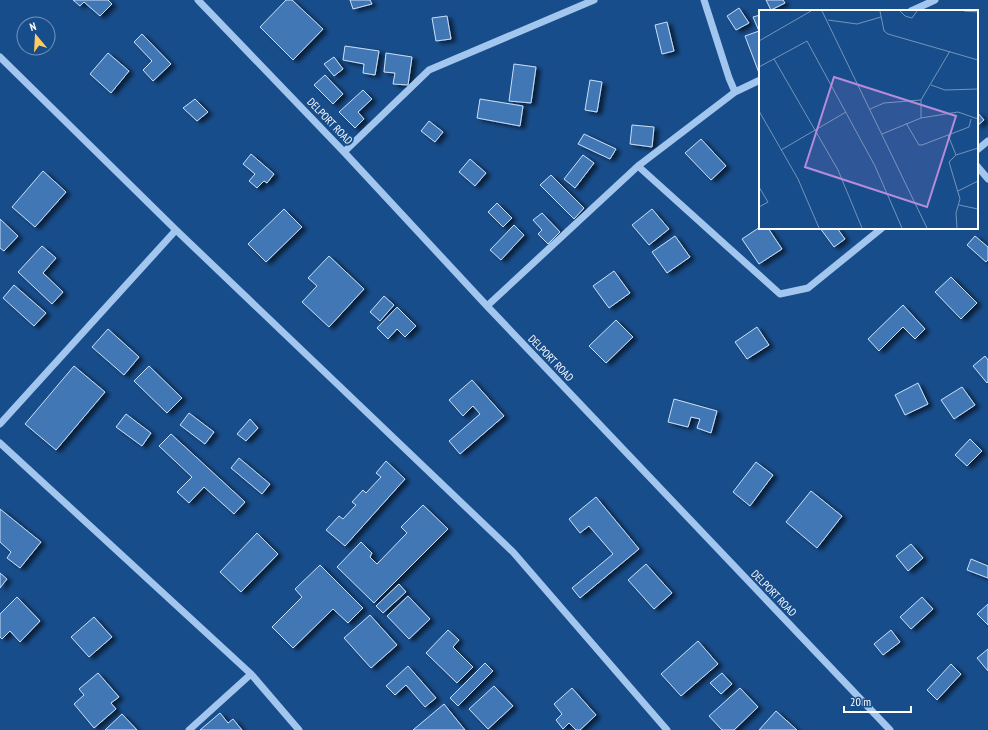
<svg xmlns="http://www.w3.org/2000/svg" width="988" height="730" font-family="'PT Sans Narrow',sans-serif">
<defs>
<filter id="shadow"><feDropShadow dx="4.5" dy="2.5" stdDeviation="2" flood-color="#0009"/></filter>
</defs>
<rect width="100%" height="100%" fill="#184d8b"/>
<path fill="#4077b4" stroke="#c8e0fa" filter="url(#shadow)" d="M73,0H108L112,4L100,16L84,2L80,6Z
M286,0H292L323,29L293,60L260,27Z
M350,0H370L372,4L353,9Z
M766,0H783L785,3L771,10Z
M739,8L749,23L736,30L727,16Z
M760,15V72L759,73L745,36L759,31L753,17Z
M447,16L451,39L436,41L432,18Z
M667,22L674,51L662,54L655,25Z
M142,34L171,64L153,81L143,70L152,61L134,42Z
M345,46L379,51L375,75L363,73L364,64L343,60Z
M108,53L129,71L111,93L90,74Z
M386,53L412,57L408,85L393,84L395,73L384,72Z
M334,57L343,69L334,76L324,64Z
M514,64L536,67L531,103L509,101Z
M325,75L343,94L333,104L314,85Z
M590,80L602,82L597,112L585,110Z
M363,90L372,99L358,112L364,119L355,128L339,112Z
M195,99L208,112L197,121L183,108Z
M480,99L523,106L520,126L477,118Z
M977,112L984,120L977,126Z
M429,121L443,132L435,142L421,131Z
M632,125L654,127L652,147L630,144Z
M584,134L616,149L610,159L578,144Z
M701,139L726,166L711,180L685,153Z
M251,154L274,174L267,183L264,181L257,188L249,181L255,174L243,164Z
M583,155L594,163L575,188L564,179Z
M470,159L486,173L475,186L459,172Z
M43,171L66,192L35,227L12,207Z
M551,175L584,208L574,219L540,185Z
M497,203L512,218L503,227L488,212Z
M284,209L302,227L266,262L248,244Z
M652,209L669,229L649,245L632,225Z
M542,213L560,232L548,244L538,234L542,230L533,220Z
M0,219L18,236L4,251L0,248Z
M514,225L524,235L501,260L490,250Z
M760,227V228H768L782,249L759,264L742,239Z
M820,228H837L845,239L834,247Z
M675,236L690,257L667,273L652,252Z
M975,236L988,247V260L986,262L967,245Z
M42,246L56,258L43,273L63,292L52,304L18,272Z
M329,256L364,289L329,327L302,302L317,286L308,278Z
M614,271L630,293L609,308L593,286Z
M951,277L977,303L961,319L935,292Z
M14,285L46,313L34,326L3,298Z
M384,296L394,305L380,321L370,312Z
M903,305L925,329L915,339L903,327L879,351L868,339Z
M397,307L416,326L405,337L397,329L388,339L377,328Z
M616,320L633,337L606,363L589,346Z
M757,327L769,345L747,359L735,342Z
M108,329L139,357L124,375L92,347Z
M985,356L988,360V382L987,383L973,366Z
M74,366L105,392L56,450L25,424Z
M149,366L182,398L167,413L134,381Z
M472,380L504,416L460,454L449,441L480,414L473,406L463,416L449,400Z
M918,383L928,404L905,415L895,395Z
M962,387L975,405L954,419L941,400Z
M674,399L717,411L711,433L697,428L700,419L691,417L688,427L668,422Z
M189,413L214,432L205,444L180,425Z
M126,414L151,433L142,446L116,427Z
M250,419L258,428L246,441L237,434Z
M171,434L245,502L234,514L204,487L189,503L177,492L192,477L159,446Z
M970,439L982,451L967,466L955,455Z
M239,458L270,484L262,494L231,468Z
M386,461L405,479L345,546L326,530L339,516L343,519L356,505L352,502L363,490L366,493L381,477L376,473Z
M756,462L773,475L750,506L733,492Z
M811,491L842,516L817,548L786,522Z
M596,497L639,549L580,598L572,588L613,554L589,526L580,533L569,519Z
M423,505L448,529L374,603L337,567L361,542L372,553L370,557L377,564L407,533L401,527Z
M0,509L41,542L20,568L7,558L11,552L0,542Z
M257,533L278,554L241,592L220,572Z
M911,544L923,558L908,571L896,556Z
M971,559L988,566V578L967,570Z
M646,564L672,593L654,609L628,580Z
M320,565L363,608L348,623L333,609L293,648L272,627L302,597L295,589Z
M0,573L7,579L0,588Z
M399,584L406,592L383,613L376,606Z
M408,596L430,619L409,639L387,616Z
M17,597L40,621L20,642L10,631L2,639L0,637V614Z
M922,597L933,609L911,629L900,617Z
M988,604V625L977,614Z
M370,615L397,645L371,668L344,638Z
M94,617L112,637L89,657L71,637Z
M448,630L459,640L453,647L473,667L457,683L426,653Z
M891,630L900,642L883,655L874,644Z
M698,641L718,664L681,696L661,674Z
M988,649V671L977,658Z
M485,663L493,671L458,706L450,698Z
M951,664L961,674L937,700L927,690Z
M408,666L436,698L425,707L406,685L395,695L386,686Z
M98,673L119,697L111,703L116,709L94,728L74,704L84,695L79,689Z
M722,673L732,684L721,694L710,683Z
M494,686L513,706L488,729L469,709Z
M572,688L596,715L580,730H576L569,723L563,729L556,720L562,714L554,704Z
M740,688L758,707L734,730H722L709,716Z
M444,704L465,730H413Z
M776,711L797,730H759Z
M220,713L228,723L233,719L242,730H200Z
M122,714L137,730H105Z"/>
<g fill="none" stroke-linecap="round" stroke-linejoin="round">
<path stroke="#a2c6ee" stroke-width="7" d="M198,0L344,152L487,306L890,730
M704,0L729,78L735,92
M911,11L935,0
M0,57L176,230L513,552L667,730
M977,150L988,141
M344,152L429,70L594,0
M638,166L780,294L808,288L882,228
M977,166L988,179
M487,306L638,166L735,92L760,80
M0,424L176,230
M0,443L251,674L299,730
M189,730L251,674"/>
</g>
<g text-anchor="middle" stroke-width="4" stroke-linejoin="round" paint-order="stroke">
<g font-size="11" fill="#fff" stroke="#184d8b">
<text transform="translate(330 121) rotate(46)" y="4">DELPORT ROAD</text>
<text transform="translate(551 358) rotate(46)" y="4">DELPORT ROAD</text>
<text transform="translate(774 593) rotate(46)" y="4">DELPORT ROAD</text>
</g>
</g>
<g transform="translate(759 10)">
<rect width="219" height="219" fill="#184d8b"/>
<path fill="none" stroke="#7494b9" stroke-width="1" d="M63,1L168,218M121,1L125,21L129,24L219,50M141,1L146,6L153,8L158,1M205,1L219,2M69,10L98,14L122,7M0,31L52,1M15,49L79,160L103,218M0,57L48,31L116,156L143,218M172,75L186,80L219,79M111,99L125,93L162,90M0,101L39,169L60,218M162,108V90L191,41M147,113L160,135H163L210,117L212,109M123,124L162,108L199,102L219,109M189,125L197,145M22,140L87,102M0,177L9,192L0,197M199,181L219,171M200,195L219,199M198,218L197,203L201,189L190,152L197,145L219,138"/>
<path fill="#b68bdc" fill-opacity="0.15" stroke="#b68bdc" stroke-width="2" d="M75,67L197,106L168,197L46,157Z"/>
<rect width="219" height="219" fill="none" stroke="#fff" stroke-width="2"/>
</g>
<g transform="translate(36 36) rotate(342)"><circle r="19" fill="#184d8b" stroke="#7494b9"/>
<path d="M0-3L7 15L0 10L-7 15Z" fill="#ffcd5f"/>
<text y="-6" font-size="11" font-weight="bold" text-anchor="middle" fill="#ffffff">N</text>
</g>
<path d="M844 706v6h67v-6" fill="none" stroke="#ffffff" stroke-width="2"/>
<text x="850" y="706" font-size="12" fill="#ffffff" stroke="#184d8b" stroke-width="3" paint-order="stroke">20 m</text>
</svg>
